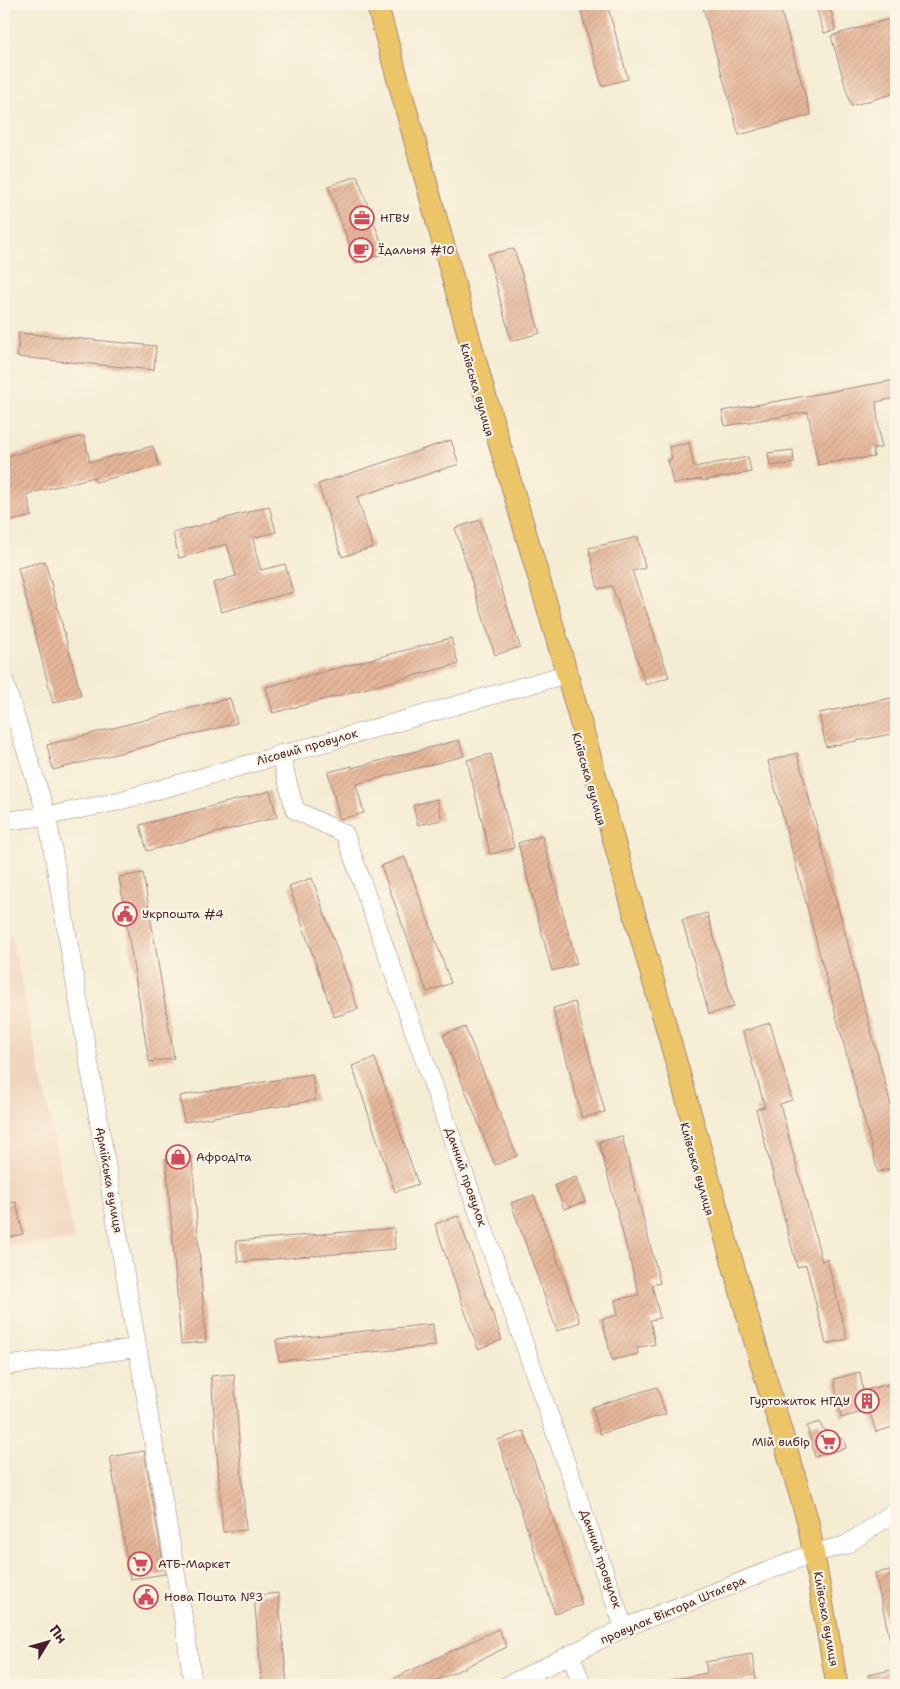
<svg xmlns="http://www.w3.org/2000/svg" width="900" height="1689" font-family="'Shantell Sans',sans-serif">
<defs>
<pattern id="building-hatch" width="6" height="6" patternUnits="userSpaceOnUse" patternTransform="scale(1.25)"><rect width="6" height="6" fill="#e5b699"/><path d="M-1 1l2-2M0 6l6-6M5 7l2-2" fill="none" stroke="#c69c84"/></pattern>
</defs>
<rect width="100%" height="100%" fill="#fcf5e5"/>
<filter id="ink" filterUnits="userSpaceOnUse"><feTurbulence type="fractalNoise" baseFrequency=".02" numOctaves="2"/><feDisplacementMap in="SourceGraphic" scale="10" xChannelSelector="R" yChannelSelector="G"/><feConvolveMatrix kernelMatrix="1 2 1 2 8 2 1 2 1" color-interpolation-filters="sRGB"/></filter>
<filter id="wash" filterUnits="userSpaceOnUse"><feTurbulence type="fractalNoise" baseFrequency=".0096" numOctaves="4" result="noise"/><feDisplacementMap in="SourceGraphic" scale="20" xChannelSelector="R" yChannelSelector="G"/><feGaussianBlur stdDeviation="1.12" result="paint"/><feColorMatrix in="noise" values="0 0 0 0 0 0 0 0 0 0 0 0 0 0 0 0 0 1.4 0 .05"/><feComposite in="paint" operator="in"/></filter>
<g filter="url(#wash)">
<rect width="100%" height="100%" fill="#f4ecd3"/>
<path fill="#f1d5bd" d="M12,936L75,1241L4,1245V941Z"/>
<g id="blocks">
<path fill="url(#building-hatch)" d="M595,4H607L628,79L602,86L580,8Z
M702,4H779L811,115L739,135Z
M815,4H830L835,30L824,33Z
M896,17V93L851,106L831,36Z
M357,176L385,253L356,263L328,186Z
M514,249L540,333L511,341L488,254Z
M19,333L156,346L154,370L17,357Z
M896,380V398L876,402L881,448H873L874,457L844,460L818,465L808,412L725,426L722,411Z
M84,436L90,462L153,446L159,466L95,482L94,477L27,494L32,516L4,523V457Z
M451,440L459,464L357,497L373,547L342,557L318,484Z
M689,443L694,467L748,457L751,472L702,481V479L673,484L668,460L672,459L669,447Z
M793,450L794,463L770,466L768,453Z
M269,506L276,532L253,538L256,553L261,570L285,564L293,592L221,612L213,583L236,576L227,544L179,558L173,533Z
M480,520L520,647L495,655L455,528Z
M638,537L645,568L632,571L669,677L646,685L612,586L598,589L589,548Z
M45,561L81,695L53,703L18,568Z
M451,638L458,664L273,713L266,687Z
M896,697V733L826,747L819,713Z
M230,698L237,723L53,770L47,745Z
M459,740L464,756L356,784L364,813L340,819L328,772L352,766V768Z
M797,753L896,1124V1167L878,1172L768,761Z
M491,754L514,848L490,854L467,760Z
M270,791L277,817L147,851L140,825Z
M437,799L442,820L418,825L413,805Z
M542,836L577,964L552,971L518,843Z
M405,857L451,983L427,992L381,866Z
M143,873L174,1058L149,1062L119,877Z
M312,878L358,1009L334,1017L289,886Z
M707,913L734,1007L709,1014L682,920Z
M575,1002L605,1112L582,1118L553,1008Z
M770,1023L792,1100L780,1104L822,1261L827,1259L847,1339L826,1344L806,1265L797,1267L756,1109L765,1107L743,1031Z
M465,1027L517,1156L495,1165L443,1035Z
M375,1058L418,1184L395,1192L352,1066Z
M312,1074L316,1100L184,1122L180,1096Z
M622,1136L660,1283L652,1285L660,1318L650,1320L655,1344L637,1348L638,1354L612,1360L602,1319L618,1315L615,1300L639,1295L599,1142Z
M192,1156L206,1342L181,1344L166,1158Z
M576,1177L585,1202L564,1209L555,1185Z
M534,1195L580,1322L557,1331L511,1203Z
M16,1202L23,1234L4,1238V1205Z
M458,1216L502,1340L478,1349L435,1224Z
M394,1228L395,1249L238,1262L236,1241Z
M433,1324L435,1346L279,1361L276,1340Z
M860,1372L863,1391L896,1382V1426L876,1432L869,1410L841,1418L834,1379Z
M234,1374L246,1530L223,1532L211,1376Z
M657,1387L666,1414L600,1434L592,1407Z
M820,1422L822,1428L844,1440L846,1448L815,1457L807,1426Z
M524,1431L582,1605L555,1614L498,1440Z
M144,1451L165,1574L130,1579L110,1457Z
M896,1569V1648L892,1649L875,1573Z
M278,1593L287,1683L262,1685L254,1596Z
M498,1629L507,1647L428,1685H380Z
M752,1654L756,1679L717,1685H671L670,1680L707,1673L705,1662Z
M896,1669V1685H871L868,1675Z"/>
</g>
</g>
<g filter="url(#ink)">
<use href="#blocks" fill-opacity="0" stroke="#9f867f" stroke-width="1"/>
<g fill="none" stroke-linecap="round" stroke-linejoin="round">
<g stroke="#9f867f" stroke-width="19">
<path id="minor" d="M4,681L47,816L185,1628L193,1685
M280,754L295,810L345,834L624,1628
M4,821L47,816L115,802L567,674
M4,1366L137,1348
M571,1655L582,1685
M508,1685L624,1628L813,1553L846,1545L896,1511"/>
</g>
<g stroke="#9f867f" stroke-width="23">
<path id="major" d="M377,4L484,391L567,674L750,1325L808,1522L837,1685"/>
</g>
<use href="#minor" stroke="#fff" stroke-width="18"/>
<use href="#major" stroke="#edc569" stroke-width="21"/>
</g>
</g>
<defs>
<g id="office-ring" transform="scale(1.25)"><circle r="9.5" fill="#fcf5e5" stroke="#d1495b" stroke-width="1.5"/><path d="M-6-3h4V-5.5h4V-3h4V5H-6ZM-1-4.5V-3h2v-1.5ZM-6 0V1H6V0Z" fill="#d1495b"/></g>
<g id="cafe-ring" transform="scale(1.25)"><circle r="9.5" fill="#fcf5e5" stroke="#d1495b" stroke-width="1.5"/><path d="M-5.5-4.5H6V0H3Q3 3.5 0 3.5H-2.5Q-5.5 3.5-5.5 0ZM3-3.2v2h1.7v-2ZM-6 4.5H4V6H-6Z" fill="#d1495b"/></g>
<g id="civic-ring" transform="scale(1.25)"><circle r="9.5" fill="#fcf5e5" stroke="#d1495b" stroke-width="1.5"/><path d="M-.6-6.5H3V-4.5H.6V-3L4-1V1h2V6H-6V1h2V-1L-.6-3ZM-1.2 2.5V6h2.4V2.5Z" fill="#d1495b"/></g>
<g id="shop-ring" transform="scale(1.25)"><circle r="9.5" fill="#fcf5e5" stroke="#d1495b" stroke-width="1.5"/><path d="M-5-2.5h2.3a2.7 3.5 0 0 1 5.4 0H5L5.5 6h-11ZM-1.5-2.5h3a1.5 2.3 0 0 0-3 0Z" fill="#d1495b"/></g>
<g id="building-ring" transform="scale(1.25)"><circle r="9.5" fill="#fcf5e5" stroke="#d1495b" stroke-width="1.5"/><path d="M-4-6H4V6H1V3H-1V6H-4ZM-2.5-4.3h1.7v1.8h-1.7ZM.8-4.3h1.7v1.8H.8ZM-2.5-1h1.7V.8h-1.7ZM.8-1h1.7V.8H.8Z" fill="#d1495b"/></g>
<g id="supermarket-ring" transform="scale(1.25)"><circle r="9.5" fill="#fcf5e5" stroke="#d1495b" stroke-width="1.5"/><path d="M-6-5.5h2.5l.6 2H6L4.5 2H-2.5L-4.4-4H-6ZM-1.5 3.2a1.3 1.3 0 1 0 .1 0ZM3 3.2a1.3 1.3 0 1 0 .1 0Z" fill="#d1495b"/></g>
</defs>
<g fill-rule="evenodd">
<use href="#office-ring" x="362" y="218"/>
<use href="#cafe-ring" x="361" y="250"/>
<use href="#civic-ring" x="125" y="914"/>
<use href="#shop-ring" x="178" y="1157"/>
<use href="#building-ring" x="867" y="1401"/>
<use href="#supermarket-ring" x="828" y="1442"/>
<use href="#supermarket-ring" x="140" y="1564"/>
<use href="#civic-ring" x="146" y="1597"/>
</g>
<g text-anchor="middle" stroke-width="4.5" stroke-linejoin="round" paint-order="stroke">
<g font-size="12" fill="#4a1f2b" stroke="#fcf5e5" text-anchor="start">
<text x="380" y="222">НГВУ</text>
<text x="378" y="254">Їдальня #10</text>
<text x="142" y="918">Укрпошта #4</text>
<text x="196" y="1161">Афродіта</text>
<text x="850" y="1405" text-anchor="end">Гуртожиток НГДУ</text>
<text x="810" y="1446" text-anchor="end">Мій вибір</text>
<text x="158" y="1568">АТБ-Маркет</text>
<text x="164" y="1601">Нова Пошта №3</text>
</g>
<g font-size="12" fill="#4a1f2b" stroke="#fcf5e5">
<text transform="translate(477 390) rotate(74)" y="4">Київська вулиця</text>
<text transform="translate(307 747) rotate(-16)" y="4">Лісовий провулок</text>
<text transform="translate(589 779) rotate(74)" y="4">Київська вулиця</text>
<text transform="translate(697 1169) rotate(74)" y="4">Київська вулиця</text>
<text transform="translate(466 1177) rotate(71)" y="4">Дачний провулок</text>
<text transform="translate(109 1180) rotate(80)" y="4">Армійська вулиця</text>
<text transform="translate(601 1559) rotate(71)" y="4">Дачний провулок</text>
<text transform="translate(673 1610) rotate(-23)" y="4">провулок Віктора Штагера</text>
<text transform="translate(826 1619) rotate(80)" y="4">Київська вулиця</text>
</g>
</g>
<rect width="900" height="1689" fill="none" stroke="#fcf5e5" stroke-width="20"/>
<g transform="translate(48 1642) rotate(53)" stroke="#fcf5e5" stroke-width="4" paint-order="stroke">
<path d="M0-4L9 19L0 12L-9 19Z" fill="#4a1f2b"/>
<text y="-8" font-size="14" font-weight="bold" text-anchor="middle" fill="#4a1f2b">Пн</text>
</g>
</svg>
